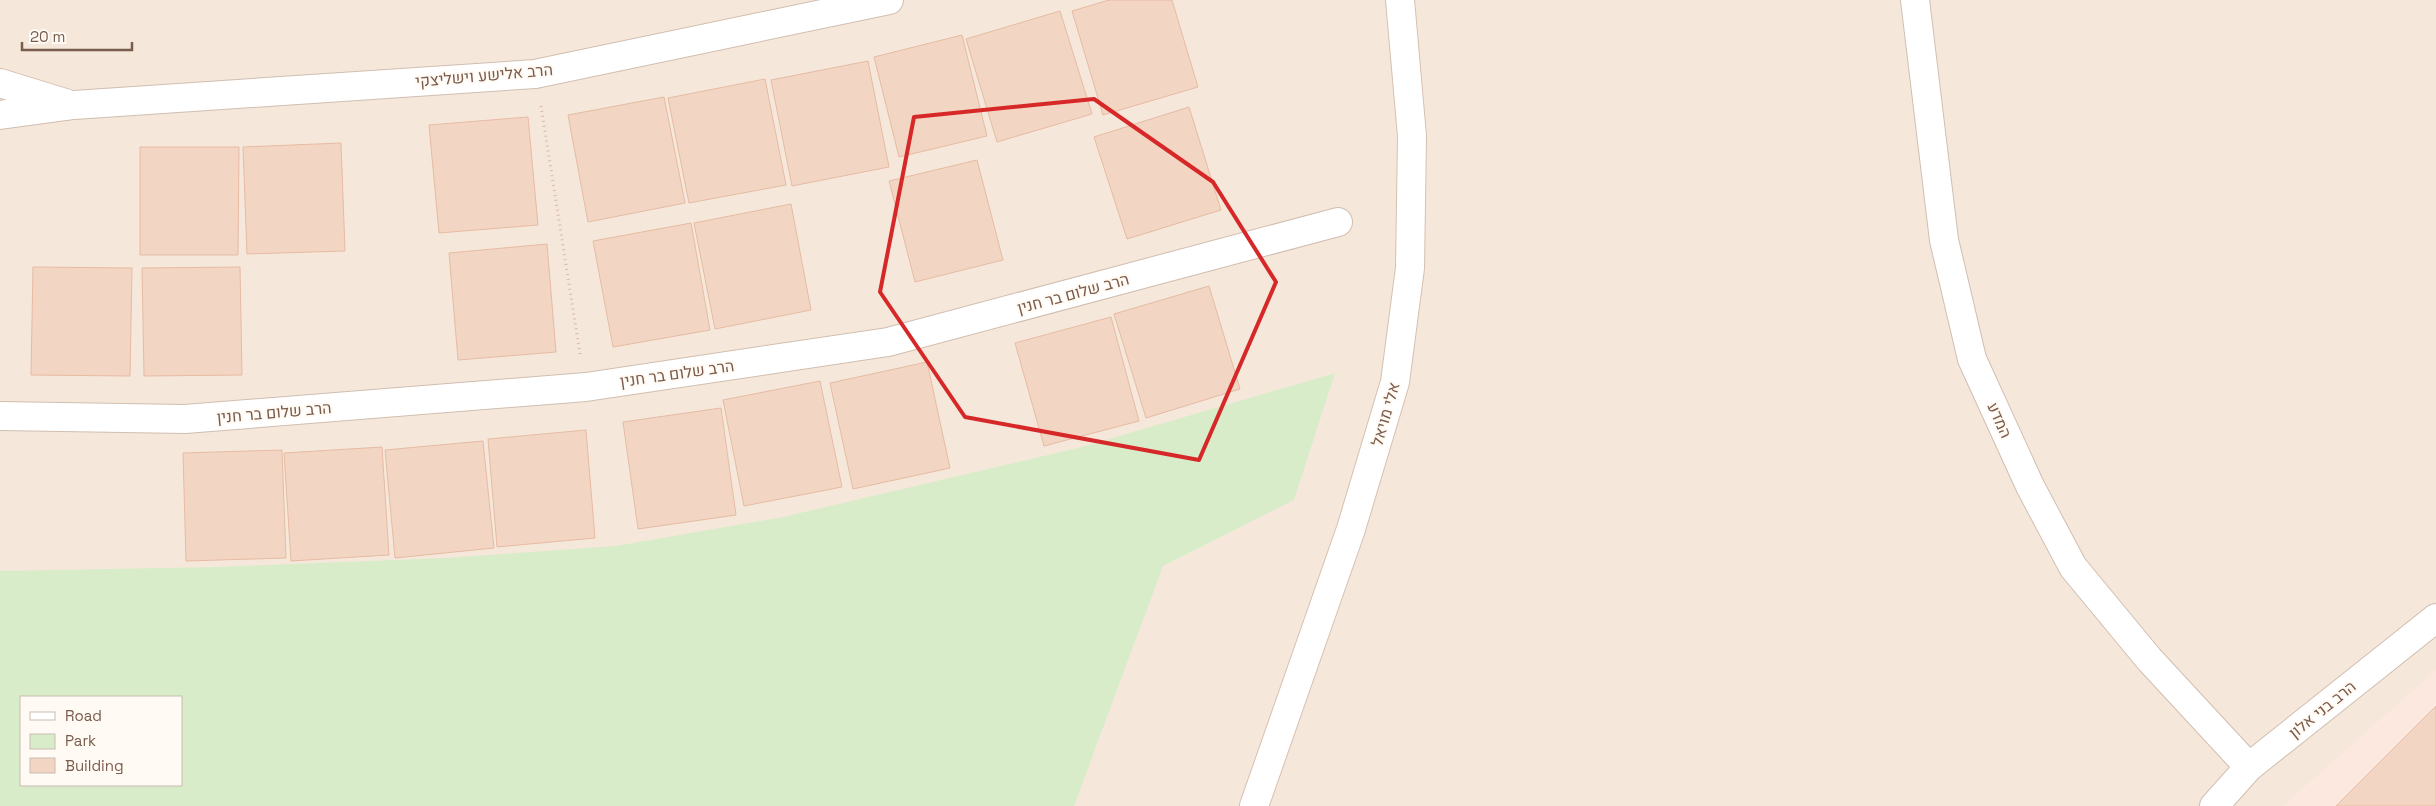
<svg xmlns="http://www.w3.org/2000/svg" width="2436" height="806" font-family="'Space Grotesk',Heebo,sans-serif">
<rect width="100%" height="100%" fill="#fdf6ec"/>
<path fill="#f5e8da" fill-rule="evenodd" d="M0,0H2436V806H0ZM21,697H181V785H21Z"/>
<path fill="#fde8e0" d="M2436,670V806H2283Z"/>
<path fill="#d8ecc9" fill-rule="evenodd" d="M1335,373L1294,500L1163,566L1074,806H0V571L218,567L445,558L616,546L783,517L1078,448ZM21,697H181V785H21Z"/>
<path fill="#f3d5c3" stroke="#e6bba3" d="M1109,0H1172L1198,87L1103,115L1072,11Z
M1060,11L1092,114L997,142L966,39Z
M962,35L987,136L899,157L874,57Z
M868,61L889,167L792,186L771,80Z
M765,79L786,185L689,203L668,98Z
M664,97L685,203L588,222L568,115Z
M1189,107L1221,210L1127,239L1094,137Z
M528,117L538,225L439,233L429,125Z
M341,143L345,251L247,254L243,147Z
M140,147H239L238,255H140Z
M977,160L1003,260L915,282L889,181Z
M791,204L811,310L715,329L694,223Z
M691,223L710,330L613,347L593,241Z
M547,244L556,352L458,360L449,253Z
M33,267L132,268L130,376L31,375Z
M240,267L242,375L144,376L142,268Z
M1209,286L1240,389L1146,418L1114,314Z
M1111,317L1139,421L1044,446L1015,343Z
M927,362L950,468L853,489L830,383Z
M820,381L842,487L744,506L723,400Z
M721,408L736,515L638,529L623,422Z
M586,430L595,538L497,547L488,439Z
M483,441L494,548L395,558L385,450Z
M382,447L389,555L291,561L284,453Z
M282,450L286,558L186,561L183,453Z
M2436,706V806H2336Z"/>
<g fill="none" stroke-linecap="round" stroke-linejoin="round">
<g stroke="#d1beb0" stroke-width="30">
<path id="street" d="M1915,0L1944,240L1972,359L2030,486L2073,567L2149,659L2249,767
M0,83L65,103
M0,115L74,105L535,74L889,0
M0,416L185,419L586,387L888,342L1338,222
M2214,806L2249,767L2436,618"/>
</g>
<g stroke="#d6c0b0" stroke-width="30">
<path id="secondary" d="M1254,806L1351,529L1395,382L1410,268L1412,136L1400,0"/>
</g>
<path stroke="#d9b8a5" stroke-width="3" stroke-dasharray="1 4" stroke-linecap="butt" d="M541,106L580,354"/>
<use href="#street" stroke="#fff" stroke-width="28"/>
<use href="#secondary" stroke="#fff" stroke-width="28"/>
</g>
<path fill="none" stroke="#d62828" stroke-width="4" stroke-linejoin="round" d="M1094,99L1213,182L1276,282L1199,460L965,417L880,292L914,117Z"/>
<g text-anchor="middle" stroke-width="4" stroke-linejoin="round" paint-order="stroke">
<g font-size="16" fill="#7a5c4d" stroke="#fffaf3">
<text transform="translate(484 75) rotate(-5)" y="6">הרב אלישע וישליצקי</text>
<text transform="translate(1073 293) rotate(-15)" y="6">הרב שלום בר חנין</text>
<text transform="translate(677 373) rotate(-8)" y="6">הרב שלום בר חנין</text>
<text transform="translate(274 412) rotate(-5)" y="6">הרב שלום בר חנין</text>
<text transform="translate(1385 414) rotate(-74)" y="6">אלי מויאל</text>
<text transform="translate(2000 420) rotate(66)" y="6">המדע</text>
<text transform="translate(2322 709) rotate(-39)" y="6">הרב בני אלון</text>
</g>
</g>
<rect x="20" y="696" width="162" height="90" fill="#fffaf3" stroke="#cabbb1"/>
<rect x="30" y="712" width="25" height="8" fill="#ffffff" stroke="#cabbb1"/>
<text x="65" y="721" font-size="15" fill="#7a5c4d">Road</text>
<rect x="30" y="734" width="25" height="15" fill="#d8ecc9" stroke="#cabbb1"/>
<text x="65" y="746" font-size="15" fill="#7a5c4d">Park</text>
<rect x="30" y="758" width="25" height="15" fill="#f3d5c3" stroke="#cabbb1"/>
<text x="65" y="771" font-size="15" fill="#7a5c4d">Building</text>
<path d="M22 42v8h110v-8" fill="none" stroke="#7a5c4d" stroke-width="2.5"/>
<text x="30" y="42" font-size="15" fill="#7a5c4d" stroke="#fffaf3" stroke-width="4" paint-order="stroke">20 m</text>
</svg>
